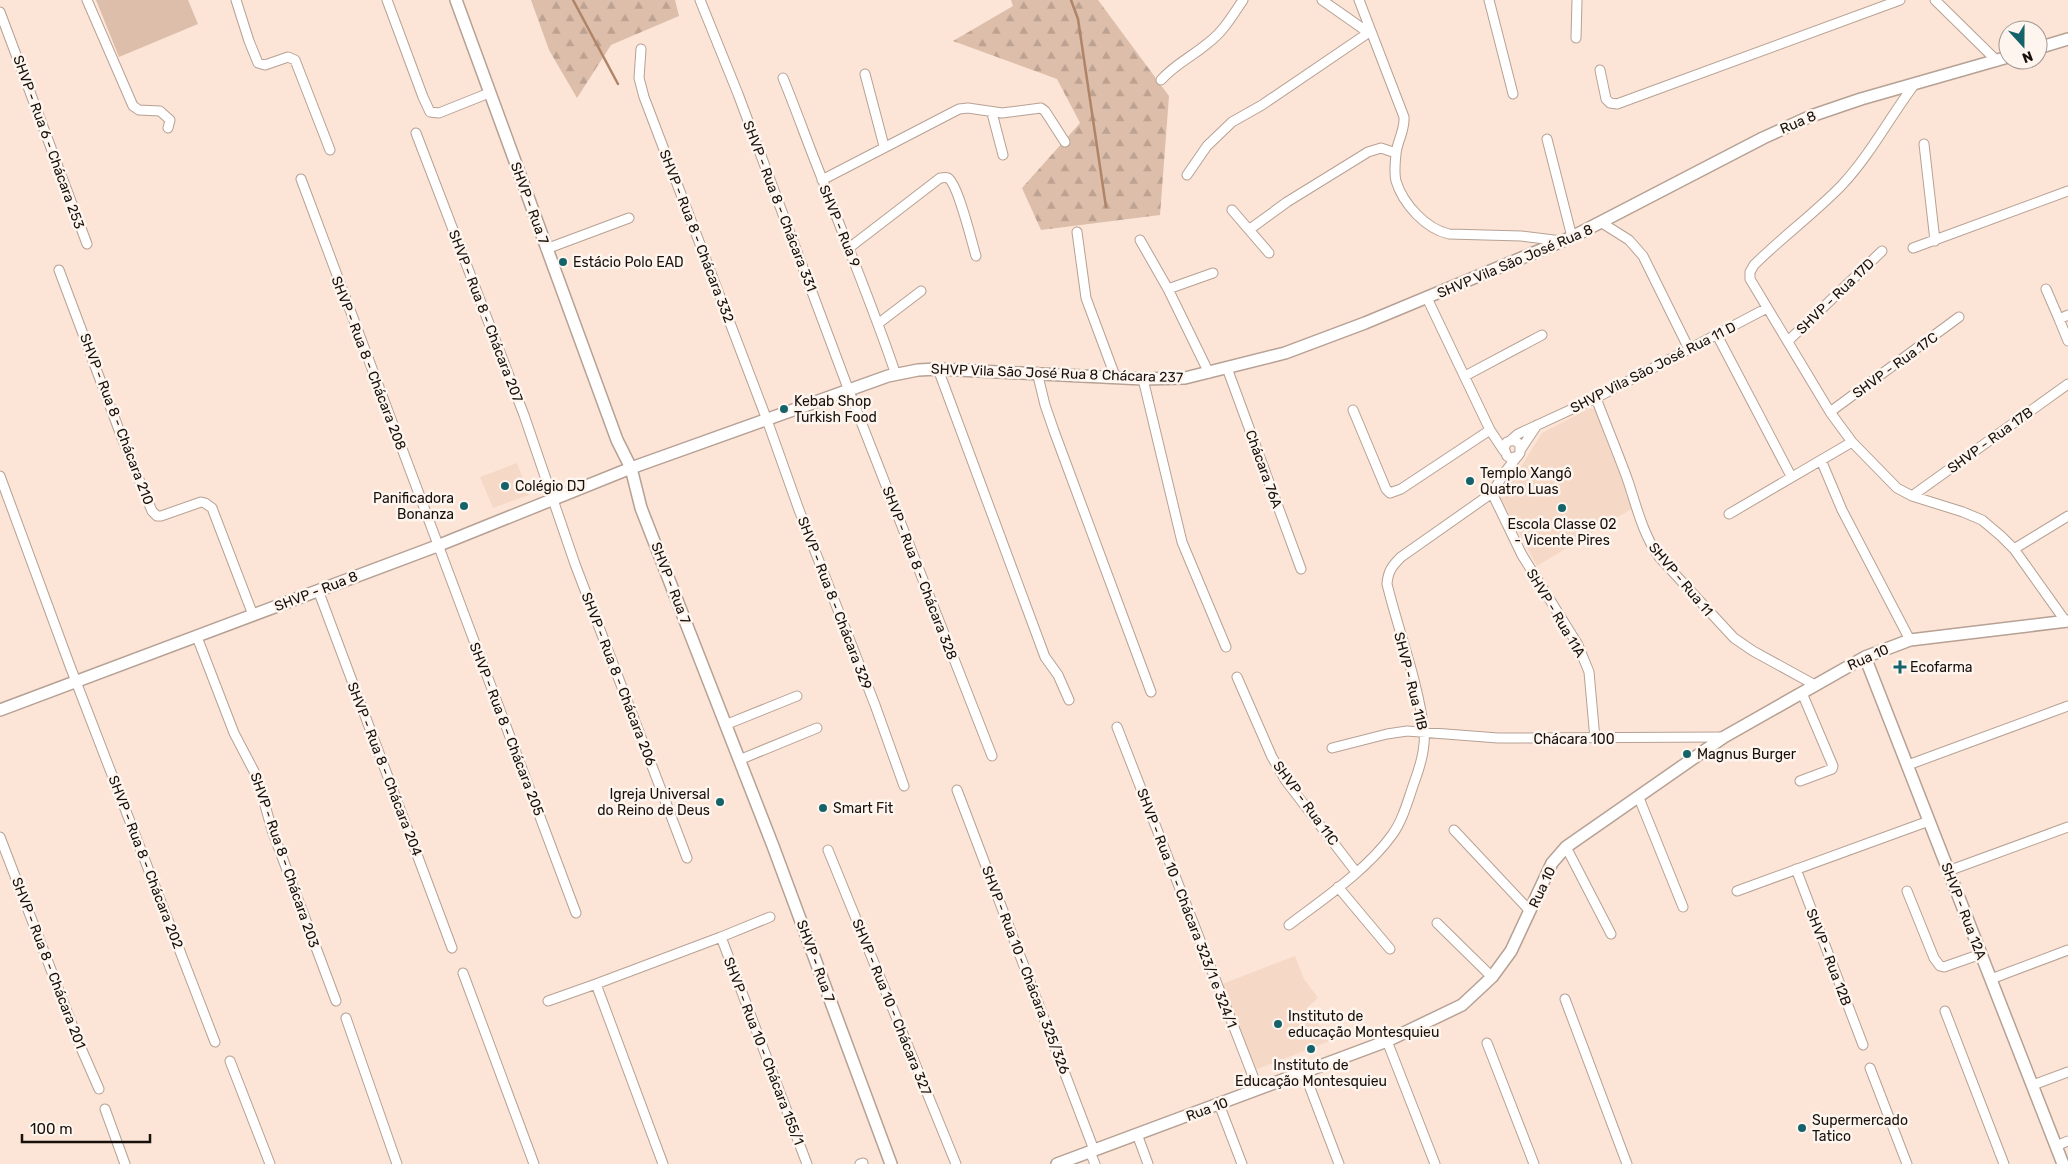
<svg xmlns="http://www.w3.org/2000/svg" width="2068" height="1164" font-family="Rubik,sans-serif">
<defs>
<pattern id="forest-firs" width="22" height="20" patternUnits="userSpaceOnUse" patternTransform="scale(1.25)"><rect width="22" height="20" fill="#ddbeab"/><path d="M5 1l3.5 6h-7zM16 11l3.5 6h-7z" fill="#bda292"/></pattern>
</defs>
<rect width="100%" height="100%" fill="#fce5d7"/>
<path fill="#f6d8c6" d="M1590,408L1596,410L1619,464L1633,508L1537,566L1500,497L1511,475L1520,468L1542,433Z
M517,463L529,495L493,508L480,477Z
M1295,956L1304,979L1318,998L1307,1008L1330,1041L1255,1070L1222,984Z"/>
<path fill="url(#forest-firs)" d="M531,0H675L679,16L611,45L577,98L549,50Z
M1011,0H1098L1169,96L1160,215L1041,230L1022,188L1080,123L1057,79L953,41L1013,6Z"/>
<path fill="#ddbeab" d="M96,0H188L198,24L119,57Z"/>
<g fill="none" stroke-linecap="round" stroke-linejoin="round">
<path stroke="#af8467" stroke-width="2.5" d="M573,0L618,84
M1071,0L1078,19L1106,207"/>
<g stroke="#b6a194" stroke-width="11">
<path id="minor" d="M87,0L133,106L139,110L160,111L170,120L168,128
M236,0L249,41L258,63L265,65L288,57L295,60L330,150
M387,0L423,97L430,112L439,113L489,93
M700,0L738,94L849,391L992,756
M1322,0L1369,33
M1359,0L1404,117C1405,131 1397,141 1396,154C1395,163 1394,173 1396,181C1403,204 1426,229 1449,234L1521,236L1562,241
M1489,0L1513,94
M1935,0L1997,61
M0,12L87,244
M1576,38L1577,0
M641,49L639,78L644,97L767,420L799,510L875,705L904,786
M1600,70L1606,99L1610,103L1617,104L1900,0
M865,74L884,146
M783,78C797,112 809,147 823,181C847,246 874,309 896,375
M1161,80C1175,64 1193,56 1208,43C1223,32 1233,15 1243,0
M1914,85C1890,117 1870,155 1842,185C1814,214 1782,237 1754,265L1750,272V279L1830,412L1852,442L1897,488L1912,496L1963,512L1982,520L2001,536L2014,549L2066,622
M992,113L1003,155
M416,133L524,415L575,564L687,858
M1547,139L1572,237
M1924,144L1935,241
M1187,175L1207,146L1232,122L1262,105L1371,31
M301,179L576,913
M822,180L959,109L968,108L1002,113L1041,108L1045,111L1065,142
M1232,210L1269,253
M1602,223L1629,240L1643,256L1689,349
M1250,229L1287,202L1368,152L1381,148L1396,153
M1077,232L1086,298L1115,376
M1140,240L1168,289L1209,373
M849,248L940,178C943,178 945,177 948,178C958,184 972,243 976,256
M1913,248L2068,191
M546,249L629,218
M59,270L122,438L152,511L157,516H161L201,502L205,503L212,508L253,615
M1168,289L1213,273
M2046,289L2059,319
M1427,298L1490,430L1504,451
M2068,315L2059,319L2068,341
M879,323L921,291
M1717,335L1791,476
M1788,341L1882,251
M1227,368L1301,569
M938,369L1045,657L1058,675L1069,700
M1037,372L1045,405L1054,431L1151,692
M1465,376L1542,335
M1143,379L1182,542L1226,647
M1596,398C1606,425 1618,453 1628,481C1637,508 1643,535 1660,558L1734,638L1753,651L1815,685
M1353,410L1386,489L1390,493L1401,489L1490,430
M1830,412L1959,317
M1510,441L1518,434L1596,398L1767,308
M1521,449L1537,425
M1821,460L1842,510L1910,640
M0,476L70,666L215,1042
M1492,493L1522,555L1578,645L1589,672L1595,739
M1912,496L2068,384
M1729,514L1852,442
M2014,549L2068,516
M318,590L452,948
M197,637L234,733L257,777L272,830L336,1001
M1237,677L1272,757L1286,781L1356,872
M725,725L797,696
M1117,727L1258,1089
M1332,748L1387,734L1407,731L1498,738L1724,737
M739,760L817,728
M1908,765L2068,706
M1800,781L1832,769L1833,766L1802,693
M957,790L1094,1150
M1639,798L1683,907
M1454,830L1530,911
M0,837L81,1048L99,1089
M1566,847L1611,934
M828,850L956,1164
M1796,869L1863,1045
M1948,871L2068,827
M1338,887L1390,949
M1737,891L1929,821
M1907,891L1934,958L1940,966L1944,967L1981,954
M1437,923L1492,977
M1289,925C1323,899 1367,870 1392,835C1403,820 1408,800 1414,783C1420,767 1426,748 1424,731C1418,681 1399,633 1387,584C1388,571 1392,566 1401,557L1492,493L1505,472L1520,453V445C1516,440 1513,440 1507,442L1504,448L1507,456L1510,458L1518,456
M721,937L770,917
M463,973L534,1164
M1991,979L2068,950
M1565,999L1627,1164
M548,1001L596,984
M1945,1011L2004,1164
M346,1018L397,1164
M1387,1041L1435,1164
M1487,1043L1534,1164
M230,1061L270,1164
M1870,1068L1907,1164
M1304,1072L1339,1164
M2033,1085L2068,1072
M1219,1104L1242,1164
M105,1109L125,1164
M1137,1134L1148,1164
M2056,1146L2068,1141
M1090,1152L1095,1164
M663,1164L596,984L721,937L807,1164
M860,1164L863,1163"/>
</g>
<g stroke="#b6a194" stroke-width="14">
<path id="tertiary" d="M456,0L617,440L631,468L641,508L773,846L891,1164
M2038,48L2068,39
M1865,657L2063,1164
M0,710L437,546L631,468L888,376L918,370L938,369L1143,379L1185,378L1285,353L1365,323L1572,237L1763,138L1811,116L1861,99L2008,57
M1057,1164L1387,1041L1462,1005L1492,977L1511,951L1552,863L1566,847L1724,737L1865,657L1910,640L2068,621"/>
</g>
<use href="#minor" stroke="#fff" stroke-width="9"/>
<use href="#tertiary" stroke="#fff" stroke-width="11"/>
</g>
<g fill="#14636a" stroke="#fef5ef" stroke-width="2">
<circle cx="563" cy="262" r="5"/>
<circle cx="784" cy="409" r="5"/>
<circle cx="1470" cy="481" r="5"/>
<circle cx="505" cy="486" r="5"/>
<circle cx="464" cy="506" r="5"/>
<circle cx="1562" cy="508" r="5"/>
<path d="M1897.5 659.5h5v5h5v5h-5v5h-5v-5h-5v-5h5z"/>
<circle cx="1687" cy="754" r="5"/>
<circle cx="720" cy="802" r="5"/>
<circle cx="823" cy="808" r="5"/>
<circle cx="1278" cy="1024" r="5"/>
<circle cx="1311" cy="1049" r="5"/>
<circle cx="1802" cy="1128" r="5"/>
</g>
<g text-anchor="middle" stroke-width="5" stroke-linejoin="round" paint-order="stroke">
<g font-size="14" fill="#17100b" stroke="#fef5ef">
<text transform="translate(1798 122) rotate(-23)" y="5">Rua 8</text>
<text transform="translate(49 142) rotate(70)" y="5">SHVP - Rua 6 - Chácara 253</text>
<text transform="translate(530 203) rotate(70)" y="5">SHVP - Rua 7</text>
<text transform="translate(780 206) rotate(69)" y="5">SHVP - Rua 8 - Chácara 331</text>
<text transform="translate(840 226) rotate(68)" y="5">SHVP - Rua 9</text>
<text transform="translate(697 236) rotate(69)" y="5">SHVP - Rua 8 - Chácara 332</text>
<text transform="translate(1515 261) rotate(-23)" y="5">SHVP Vila São José Rua 8</text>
<text transform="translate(1835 296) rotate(-44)" y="5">SHVP - Rua 17D</text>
<text transform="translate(486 316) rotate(69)" y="5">SHVP - Rua 8 - Chácara 207</text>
<text transform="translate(369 363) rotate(69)" y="5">SHVP - Rua 8 - Chácara 208</text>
<text transform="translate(1895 365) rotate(-36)" y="5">SHVP - Rua 17C</text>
<text transform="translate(1653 367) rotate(-27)" y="5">SHVP Vila São José Rua 11 D</text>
<text transform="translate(1057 373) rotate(2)" y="5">SHVP Vila São José Rua 8 Chácara 237</text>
<text transform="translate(117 419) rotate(69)" y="5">SHVP - Rua 8 - Chácara 210</text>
<text transform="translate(1990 440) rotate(-36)" y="5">SHVP - Rua 17B</text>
<text transform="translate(1264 469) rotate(70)" y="5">Chácara 76A</text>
<text transform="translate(920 573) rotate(69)" y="5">SHVP - Rua 8 - Chácara 328</text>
<text transform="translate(1681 579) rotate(50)" y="5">SHVP - Rua 11</text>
<text transform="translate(671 583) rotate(69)" y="5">SHVP - Rua 7</text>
<text transform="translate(316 591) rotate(-21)" y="5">SHVP - Rua 8</text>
<text transform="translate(835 603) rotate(69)" y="5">SHVP - Rua 8 - Chácara 329</text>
<text transform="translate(1556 613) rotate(59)" y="5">SHVP - Rua 11A</text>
<text transform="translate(1868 657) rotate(-24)" y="5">Rua 10</text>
<text transform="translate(619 679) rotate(69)" y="5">SHVP - Rua 8 - Chácara 206</text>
<text transform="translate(1411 681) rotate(76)" y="5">SHVP - Rua 11B</text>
<text transform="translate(507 729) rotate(69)" y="5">SHVP - Rua 8 - Chácara 205</text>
<text x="1574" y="744">Chácara 100</text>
<text transform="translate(385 769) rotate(69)" y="5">SHVP - Rua 8 - Chácara 204</text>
<text transform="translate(1306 803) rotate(54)" y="5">SHVP - Rua 11C</text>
<text transform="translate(285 860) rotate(71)" y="5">SHVP - Rua 8 - Chácara 203</text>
<text transform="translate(146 862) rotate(69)" y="5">SHVP - Rua 8 - Chácara 202</text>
<text transform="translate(1542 887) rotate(-65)" y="5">Rua 10</text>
<text transform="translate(1187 908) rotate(69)" y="5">SHVP - Rua 10 - Chácara 323/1 e 324/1</text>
<text transform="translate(1964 911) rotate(69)" y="5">SHVP - Rua 12A</text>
<text transform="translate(1829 957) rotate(69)" y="5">SHVP - Rua 12B</text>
<text transform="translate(816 961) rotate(70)" y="5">SHVP - Rua 7</text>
<text transform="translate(49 963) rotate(69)" y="5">SHVP - Rua 8 - Chácara 201</text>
<text transform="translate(1026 970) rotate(69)" y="5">SHVP - Rua 10 - Chácara 325/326</text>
<text transform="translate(892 1007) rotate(68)" y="5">SHVP - Rua 10 - Chácara 327</text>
<text transform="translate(764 1051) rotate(69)" y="5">SHVP - Rua 10 - Chácara 155/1</text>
<text transform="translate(1207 1109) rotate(-20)" y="5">Rua 10</text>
</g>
<g font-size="14" fill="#17100b" stroke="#fef5ef" text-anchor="start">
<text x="573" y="267">Estácio Polo EAD</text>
<text x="794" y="406">Kebab Shop<tspan x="794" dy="16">Turkish Food</tspan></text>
<text x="1480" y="478">Templo Xangô<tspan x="1480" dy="16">Quatro Luas</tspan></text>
<text x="515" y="491">Colégio DJ</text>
<text x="454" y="503" text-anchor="end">Panificadora<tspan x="454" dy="16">Bonanza</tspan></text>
<text x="1562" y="529" text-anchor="middle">Escola Classe 02<tspan x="1562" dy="16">- Vicente Pires</tspan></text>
<text x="1910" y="672">Ecofarma</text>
<text x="1697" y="759">Magnus Burger</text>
<text x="710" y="799" text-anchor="end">Igreja Universal<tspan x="710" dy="16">do Reino de Deus</tspan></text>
<text x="833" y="813">Smart Fit</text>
<text x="1288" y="1021">Instituto de<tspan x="1288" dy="16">educação Montesquieu</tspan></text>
<text x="1311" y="1070" text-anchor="middle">Instituto de<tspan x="1311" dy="16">Educação Montesquieu</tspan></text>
<text x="1812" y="1125">Supermercado<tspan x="1812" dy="16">Tatico</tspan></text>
</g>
</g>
<g transform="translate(2023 45) rotate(159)"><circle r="24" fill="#fef5ef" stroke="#a29994"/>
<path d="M0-4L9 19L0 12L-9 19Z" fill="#14636a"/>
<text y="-8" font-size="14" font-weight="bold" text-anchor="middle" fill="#17100b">N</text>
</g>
<path d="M22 1134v8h128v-8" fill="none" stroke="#17100b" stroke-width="2.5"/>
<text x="30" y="1134" font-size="15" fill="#17100b" stroke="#fef5ef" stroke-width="4" paint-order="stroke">100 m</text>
</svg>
